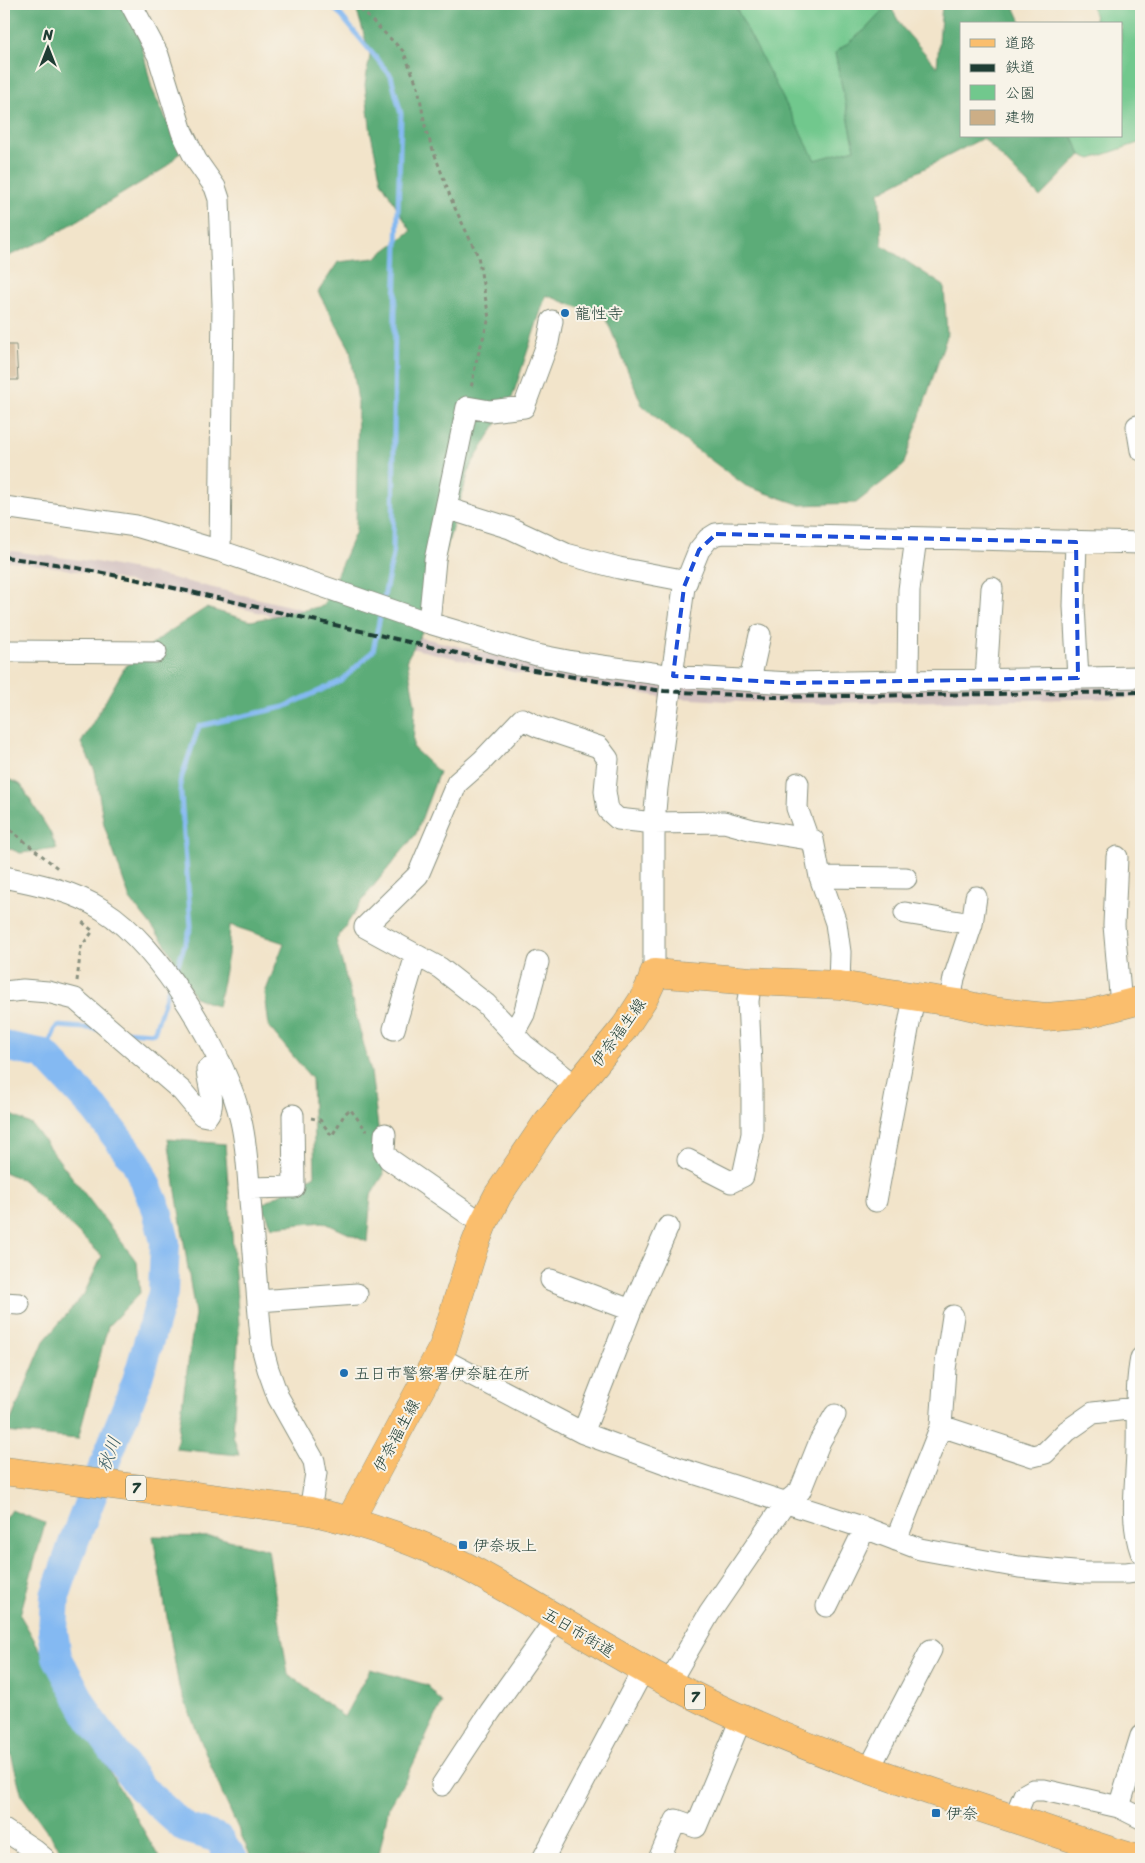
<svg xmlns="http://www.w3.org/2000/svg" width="1145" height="1863" font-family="Sriracha,'Klee One',sans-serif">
<rect width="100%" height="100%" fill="#f7f3e8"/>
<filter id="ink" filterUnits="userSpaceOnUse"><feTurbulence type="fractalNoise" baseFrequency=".02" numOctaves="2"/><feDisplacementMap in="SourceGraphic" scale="10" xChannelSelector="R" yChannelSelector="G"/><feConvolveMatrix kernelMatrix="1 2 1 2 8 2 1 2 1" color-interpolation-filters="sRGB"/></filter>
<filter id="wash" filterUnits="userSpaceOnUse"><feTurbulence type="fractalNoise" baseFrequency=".0096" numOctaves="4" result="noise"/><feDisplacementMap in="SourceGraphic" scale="20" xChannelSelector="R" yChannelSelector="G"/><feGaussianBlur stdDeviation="1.12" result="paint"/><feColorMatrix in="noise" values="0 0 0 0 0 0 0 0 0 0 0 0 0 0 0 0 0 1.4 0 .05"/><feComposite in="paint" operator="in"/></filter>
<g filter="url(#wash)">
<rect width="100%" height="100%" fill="#f2e4ca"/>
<path fill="#d1bfbf" d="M4,550L96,562L155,574L528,663L664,684V697L530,676L116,579L55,567L4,560Z
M677,685H1141V698L819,703L743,702L675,698Z"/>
<path fill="#71c88d" stroke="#488260" d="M734,4H889L865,30L835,53L855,149L814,161Z
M1092,4H1141V142L1091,159L1081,155L1072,136H1121V24H1096Z"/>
<path fill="#5cac78" stroke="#3e7456" d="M4,4H127L139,34L152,89L181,151L165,168L47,239L4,258Z
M355,4H734L815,160L855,149L835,53L865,30L889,4L902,27L937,67L942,4H1013L1022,24H961V136H1072L1081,155L1040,197L983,138L879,192L882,245L944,286L947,336L903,466L856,503L801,505L746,486L673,432L642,405L606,318L546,295L512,398L470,467L422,632L407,659L415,705L413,748L439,772L416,834L367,894L336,940L371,1072L384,1174L371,1195L367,1242L323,1222L272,1227L262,1204L315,1175L312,1079L269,1027L265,993L284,943L230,925L228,955L218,1007L195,997L164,942L130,899L104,825L95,771L81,743L125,667L164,635L206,608L251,621L323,606L356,531L358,401L350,349L318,292L338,262L375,258L411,231L381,181L371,134L365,85L370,55Z
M4,777L21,785L50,832L57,849L20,853L4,846Z
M4,1111L32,1125L137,1262L140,1293L108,1326L78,1439L6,1432L44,1341L84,1294L102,1256L23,1180L4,1172Z
M168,1139L225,1144L239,1325L233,1435L239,1455L176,1449L195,1314Z
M11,1510L45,1523L20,1615L160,1859H67L22,1796L4,1728V1520Z
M153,1536L217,1537L268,1550L288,1674L344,1717L370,1669L427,1685L442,1703L407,1777L389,1806L378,1859H252L222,1793L179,1687Z"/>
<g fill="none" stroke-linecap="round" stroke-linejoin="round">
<path stroke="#84b9f2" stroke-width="5" d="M327,4L338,12L391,76L401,114L395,309L393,555L383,601
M174,975L191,927L180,782L199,726L284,707L341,681L373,651L381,612
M122,1031L154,1033L169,987
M44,1054L57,1026L99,1029"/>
<path stroke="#84b9f2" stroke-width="30" d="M4,1046L44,1054L95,1109L136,1162L157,1210L165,1242L163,1293L136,1384L74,1541L55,1596L53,1631L57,1657L88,1715L140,1787L185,1828L218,1838L233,1859"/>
</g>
<g id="blocks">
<path fill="#ccae86" d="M4,345H16L18,380H4Z"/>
</g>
</g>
<g filter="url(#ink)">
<use href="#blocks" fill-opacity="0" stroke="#88907f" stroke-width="1"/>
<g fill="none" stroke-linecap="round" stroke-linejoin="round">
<g stroke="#88907f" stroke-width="23">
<path id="minor" d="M131,4L158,55L182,132L196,160L215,187L219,199L223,304L220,551
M1137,426L1141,450
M4,507L136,526L220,551L429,623L537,655L573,662L673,676L790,683L1141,677
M446,508L510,528L566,554L619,568L687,581
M1076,542L1074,606L1078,678
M429,623L435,560L467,407L490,411L524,407L548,342L552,321
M4,651L156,652
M986,679L992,588
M750,680L760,635
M908,681L909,590L916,538
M798,783L797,808L808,839L813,840L820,877L836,923L840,952L839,985
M1117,857L1114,925L1121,1005
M4,877C38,884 74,891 103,910C160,945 227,1057 241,1121C247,1147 248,1174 250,1200C254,1249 257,1298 262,1347L268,1369L278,1397L314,1461L316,1473L310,1511
M820,877L906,878
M905,913L972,924
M654,973V823L657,788L684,587L699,550L708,539L716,534L725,533L1141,543
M4,992L23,990L48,992L75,999L182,1091L202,1115L207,1116C217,1104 208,1084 207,1070L220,1062
M950,1002L954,978L972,924L976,897
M394,1029L416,955
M513,1034L524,1014L538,962
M577,1087L524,1045L486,1004L440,968L365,927L418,875L457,783L482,761L522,719L539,727L599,747L608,759L605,791L608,810L618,819L654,823L724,822L753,830L808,839
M385,1134L384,1151L389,1159L483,1224
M688,1160L731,1182L743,1176L752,1134V1085L748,1001L751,981
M249,1188L294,1187L293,1115
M876,1201L914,997
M551,1280L631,1310
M258,1301L357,1294
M4,1303L19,1304
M438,1357L583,1433L681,1469L865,1528L920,1549L1019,1567L1085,1573H1127L1141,1571
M1141,1358C1135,1388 1138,1416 1137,1446C1137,1481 1129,1518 1141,1552
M941,1426L1033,1456L1045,1453L1067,1431L1093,1413L1136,1408
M583,1433L631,1310L668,1227
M896,1540L941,1426L945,1369L953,1316
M827,1606L865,1528
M669,1683L709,1614L785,1503L800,1491L820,1441L835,1415
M868,1771L931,1650
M442,1785L490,1712L556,1619
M1119,1807L1141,1736
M1014,1819L1024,1795L1033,1790H1044L1119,1807L1141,1818
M4,1830L33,1849L45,1859
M543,1859L643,1670
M659,1859L676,1820L696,1827L741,1719"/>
</g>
<g stroke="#88907f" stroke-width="29">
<path id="major" d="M4,1471L310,1511C364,1523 418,1541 467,1567C547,1610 622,1661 704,1701C799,1747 896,1780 996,1813C1043,1828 1090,1845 1138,1859
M350,1520L443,1347L474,1247L483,1224L498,1195L545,1125L625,1027L645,996L652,981L654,973L751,981L839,985L957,1003L992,1011L1046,1017L1091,1013L1141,1000"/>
</g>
<path stroke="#88907f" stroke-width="3" stroke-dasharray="4 4" stroke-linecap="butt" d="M355,4L403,51L418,87L426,131L453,204L478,256L489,318L476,362L471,389
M4,825L60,870
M77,981L81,947L93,931L81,921
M311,1118L320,1120L332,1136L344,1115L350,1109L367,1131"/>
<use href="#minor" stroke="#fff" stroke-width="21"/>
<use href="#major" stroke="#fabe6d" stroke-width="28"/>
<path stroke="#1f3d34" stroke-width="4" stroke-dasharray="8 4" stroke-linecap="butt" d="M4,557L62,565L139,580L522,668L620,685L664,691L775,697L1141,692"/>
</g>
</g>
<path fill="none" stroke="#1d4ed8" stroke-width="4" stroke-dasharray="10 6" stroke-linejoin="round" d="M716,534L1076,542L1078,678L790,683L673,676L684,587L699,550Z"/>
<g fill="#1f6fb2" stroke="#f7f3e8" stroke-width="2">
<circle cx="565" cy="313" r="5"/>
<circle cx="344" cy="1373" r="5"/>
<rect x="458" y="1540" width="10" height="10" rx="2.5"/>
<rect x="931" y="1808" width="10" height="10" rx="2.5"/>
</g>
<g text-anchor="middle" stroke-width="4" stroke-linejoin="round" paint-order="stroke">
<g fill="#f7f3e8" stroke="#60746a" stroke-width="1">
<rect x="126" y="1475.5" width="20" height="25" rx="4"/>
<rect x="685" y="1684.5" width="20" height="25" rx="4"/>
</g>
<g font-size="15" font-weight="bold" fill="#1f3d34">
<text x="136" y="1493">7</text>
<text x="695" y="1702">7</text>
</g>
<g font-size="16" fill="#1f3d34" stroke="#f7f3e8" text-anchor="start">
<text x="575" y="319">龍性寺</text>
<text x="354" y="1379">五日市警察署伊奈駐在所</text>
<text x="473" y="1551">伊奈坂上</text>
<text x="946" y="1819">伊奈</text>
</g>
<g font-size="16" fill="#1f3d34" stroke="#f7f3e8">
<text transform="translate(618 1032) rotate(-54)" y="6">伊奈福生線</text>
<text transform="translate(396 1435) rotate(-62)" y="6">伊奈福生線</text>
<text transform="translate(579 1632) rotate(31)" y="6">五日市街道</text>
</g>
<g font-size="18" font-style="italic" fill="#385c64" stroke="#f7f3e8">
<text transform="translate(109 1454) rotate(-69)" y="6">秋川</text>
</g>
</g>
<rect width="1145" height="1863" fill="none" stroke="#f7f3e8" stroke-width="20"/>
<rect x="960" y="22" width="162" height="115" fill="#f7f3e8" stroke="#a1aaa0"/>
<rect x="970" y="39" width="25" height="8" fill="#fabe6d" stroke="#a1aaa0"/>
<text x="1005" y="48" font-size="15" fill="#1f3d34">道路</text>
<rect x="970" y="64" width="25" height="8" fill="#1f3d34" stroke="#a1aaa0"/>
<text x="1005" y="72" font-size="15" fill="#1f3d34">鉄道</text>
<rect x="970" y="85" width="25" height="15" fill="#71c88d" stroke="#a1aaa0"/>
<text x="1005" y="98" font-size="15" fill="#1f3d34">公園</text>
<rect x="970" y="110" width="25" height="15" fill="#ccae86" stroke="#a1aaa0"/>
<text x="1005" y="122" font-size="15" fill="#1f3d34">建物</text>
<g transform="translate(48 48)" stroke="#f7f3e8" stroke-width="4" paint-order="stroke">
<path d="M0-4L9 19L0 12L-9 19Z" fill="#1f3d34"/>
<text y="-8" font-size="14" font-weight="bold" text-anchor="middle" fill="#1f3d34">N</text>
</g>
</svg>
